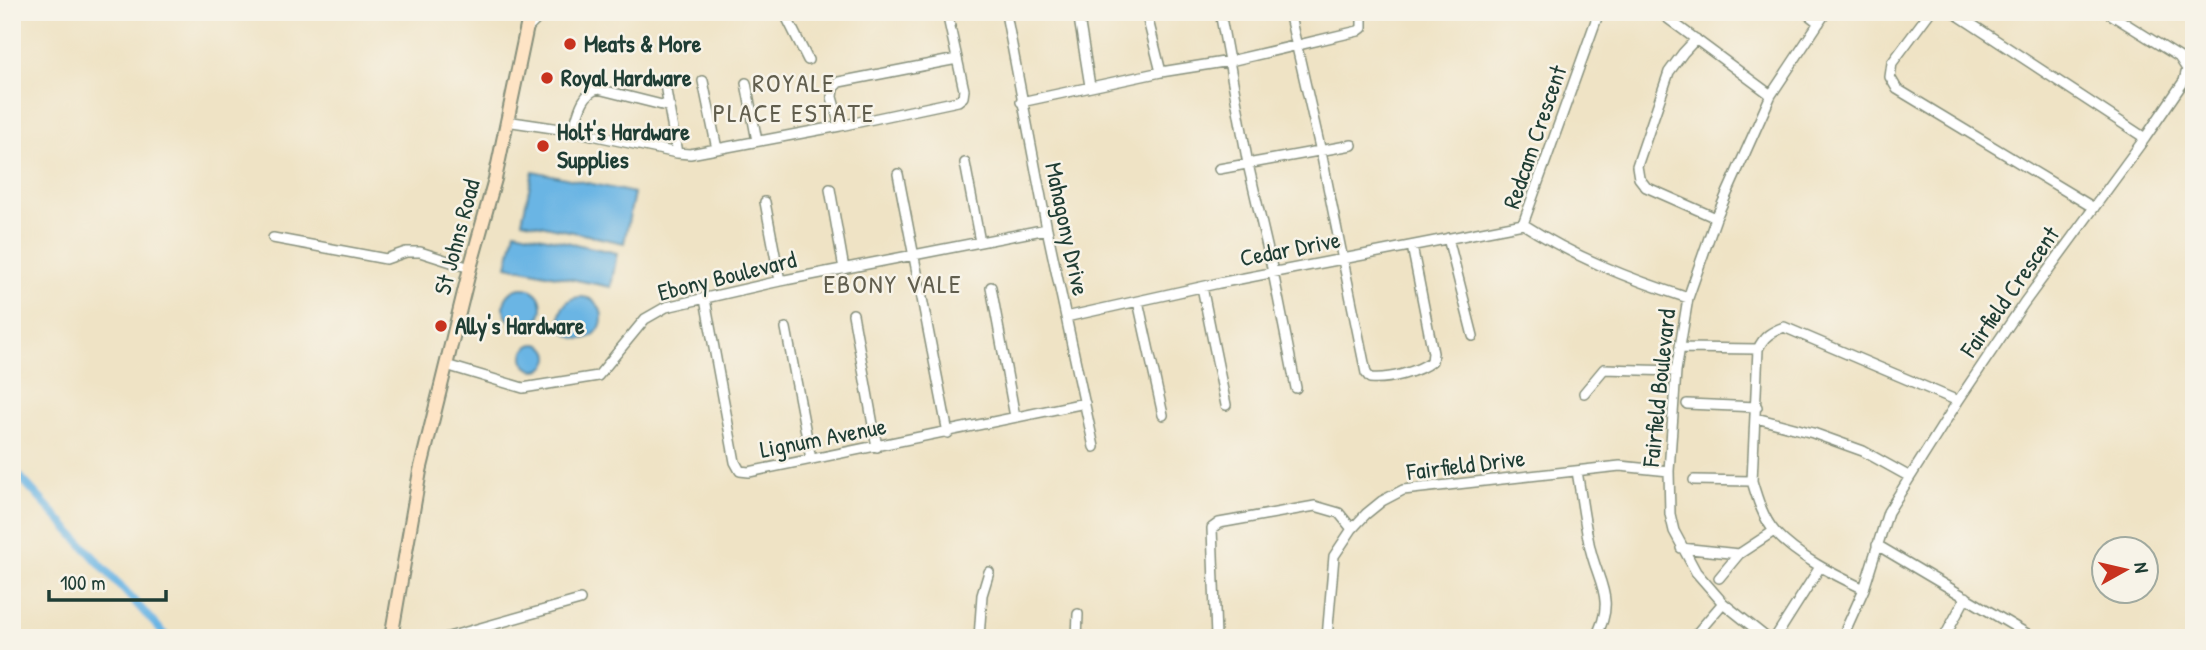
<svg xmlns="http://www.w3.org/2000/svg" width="2206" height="650" font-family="'Patrick Hand',sans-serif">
<rect width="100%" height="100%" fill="#f7f3e8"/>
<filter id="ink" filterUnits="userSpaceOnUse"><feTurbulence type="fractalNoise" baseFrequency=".0143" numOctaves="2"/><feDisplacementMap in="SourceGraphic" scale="14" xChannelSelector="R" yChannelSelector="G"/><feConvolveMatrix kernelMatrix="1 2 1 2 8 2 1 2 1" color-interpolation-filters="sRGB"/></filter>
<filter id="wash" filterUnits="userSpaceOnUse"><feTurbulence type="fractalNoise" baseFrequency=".00686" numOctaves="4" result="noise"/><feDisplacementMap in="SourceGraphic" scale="28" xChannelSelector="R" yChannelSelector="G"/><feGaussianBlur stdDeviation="1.57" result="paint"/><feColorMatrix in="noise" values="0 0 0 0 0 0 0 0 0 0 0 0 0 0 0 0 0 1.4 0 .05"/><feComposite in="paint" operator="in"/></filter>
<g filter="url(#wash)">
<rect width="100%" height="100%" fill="#efe3c5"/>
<path fill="#6bb5e4" stroke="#45798c" stroke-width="2" d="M533,171L634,193L624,243L522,221Z
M515,231L617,253L611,287L507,266Z
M504 307a19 19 0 1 1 38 0a19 19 0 1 1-38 0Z
M560 318a21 21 0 1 1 42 0a21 21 0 1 1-42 0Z
M523 357a13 13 0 1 1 26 0a13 13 0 1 1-26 0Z"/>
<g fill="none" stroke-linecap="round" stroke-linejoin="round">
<path stroke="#6bb5e4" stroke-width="8" d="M12,468L168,638"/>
</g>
</g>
<g filter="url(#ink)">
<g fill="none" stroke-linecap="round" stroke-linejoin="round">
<g stroke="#87907c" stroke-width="12">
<path id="minor" d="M784,12L808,60
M1078,12L1090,86
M1146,12L1161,72
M1220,12L1248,164L1273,272L1296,388
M1289,12L1321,152L1366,373L1370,378C1388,380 1418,372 1432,361L1433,353L1412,246
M1659,12L1771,95
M1805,12L1819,23
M1930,12L1892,63L1890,77L1897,89L2094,208
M1953,12L2145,138
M1007,19L1047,229L1094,447
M527,29L544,12
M1696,39L1683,53L1669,72L1637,166L1639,178L1646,187L1716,218
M664,79L677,153
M703,81L717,149
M746,83L757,141
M1021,102L1161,72L1230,61L1358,31L1362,28V12
M506,121L573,131L677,153L690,154L840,126L958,101L963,97L964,90L949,22
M840,126L832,97L833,88L839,82L957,59
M573,131C578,116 581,93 598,89L670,107
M965,163L980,242
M1219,169L1352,145
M898,174L948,433
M830,189L844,269
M765,202L780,281
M1523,224L1599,12
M1523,224C1574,257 1630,279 1688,298
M273,238L386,259L406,252H420L470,268
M1448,238L1473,336
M991,287L1015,417
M1202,287L1226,405
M705,299L735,462L740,471L749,472L1085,403
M1138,301L1163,415
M853,314L877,447
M1066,317L1219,283L1523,224
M786,328L811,459
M1680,348L1758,349
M446,365L523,388L598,376L645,319L666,307L780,281L1047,229
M1584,393L1604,369L1676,371
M1687,404L1757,407
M1756,418L1813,433L1863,451L1910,477
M1577,471C1581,495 1584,519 1589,543C1596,581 1618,598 1595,638
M1694,480L1752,481
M1877,545L2034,638
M1681,548L1739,554
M1719,578L1739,554L1774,531
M1864,589C1833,574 1798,557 1775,532C1763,518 1757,498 1752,481L1758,349C1764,336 1771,332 1784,327L1958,401
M445,638L580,600
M979,638L982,595L989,572
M1077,638L1078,614
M1216,638L1212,528L1219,523L1315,506L1339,513L1352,529
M1327,638L1334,556L1352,529L1366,514L1382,501L1403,490L1620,466L1669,471
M1693,638L1723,603
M1767,638L1723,603L1696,572L1674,531L1670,514L1669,471L1676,371L1688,298L1716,218L1771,95L1826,12
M1775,638L1820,567
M1842,638L1864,589L1888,512L1958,401L2024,303L2145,138L2184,81L2187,69L2179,57L2107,12
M1944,638L1966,597"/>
</g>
<g stroke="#87907c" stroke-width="16">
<path id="secondary" d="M391,638L420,471L470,268L495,179L530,12"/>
</g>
<use href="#minor" stroke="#fff" stroke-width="9"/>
<use href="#secondary" stroke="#fee4c5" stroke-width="12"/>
</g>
</g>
<g fill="#c8321e" stroke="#f7f3e8" stroke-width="2.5">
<circle cx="570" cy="44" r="7"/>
<circle cx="547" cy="78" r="7"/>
<circle cx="543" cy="146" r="7"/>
<circle cx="441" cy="326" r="7"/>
</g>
<g text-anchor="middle" stroke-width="5" stroke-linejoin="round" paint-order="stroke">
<g font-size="24" font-weight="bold" fill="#1f3d34" stroke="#f7f3e8" text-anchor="start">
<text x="584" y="52">Meats &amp; More</text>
<text x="561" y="86">Royal Hardware</text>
<text x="557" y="140">Holt's Hardware<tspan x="557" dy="28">Supplies</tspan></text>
<text x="455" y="334">Ally's Hardware</text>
</g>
<g font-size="24" fill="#1f3d34" stroke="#f7f3e8">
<text transform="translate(1535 137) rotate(-71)" y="8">Redcam Crescent</text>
<text transform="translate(1067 229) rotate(78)" y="8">Mahagony Drive</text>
<text transform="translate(457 237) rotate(-75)" y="8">St Johns Road</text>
<text transform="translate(1290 249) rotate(-11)" y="8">Cedar Drive</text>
<text transform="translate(727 276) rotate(-14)" y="8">Ebony Boulevard</text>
<text transform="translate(2010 292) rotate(-55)" y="8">Fairfield Crescent</text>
<text transform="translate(1659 388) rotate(-84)" y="8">Fairfield Boulevard</text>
<text transform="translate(823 438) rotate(-11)" y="8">Lignum Avenue</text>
<text transform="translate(1466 465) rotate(-7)" y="8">Fairfield Drive</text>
</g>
<g font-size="26" letter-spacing="2" fill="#615e4e" stroke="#f7f3e8">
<text x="794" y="92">ROYALE<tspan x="794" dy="30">PLACE ESTATE</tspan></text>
<text x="893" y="293">EBONY VALE</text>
</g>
</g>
<rect width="2206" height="650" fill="none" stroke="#f7f3e8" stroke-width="42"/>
<g transform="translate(2125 570) rotate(82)"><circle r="33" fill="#f7f3e8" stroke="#a1aaa0" stroke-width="2"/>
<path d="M0-5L12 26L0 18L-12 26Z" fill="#c8321e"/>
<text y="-10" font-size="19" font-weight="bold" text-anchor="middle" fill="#1f3d34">N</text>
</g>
<path d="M49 590v10h117v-10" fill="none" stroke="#1f3d34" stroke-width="3.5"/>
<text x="60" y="590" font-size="21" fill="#1f3d34" stroke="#f7f3e8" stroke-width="5" paint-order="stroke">100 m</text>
</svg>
